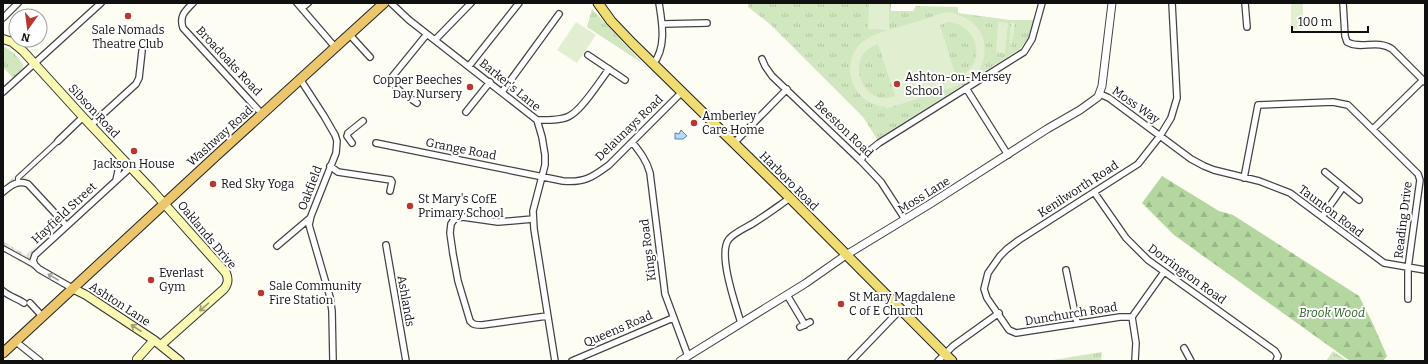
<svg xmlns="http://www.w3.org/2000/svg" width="1428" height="364" font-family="Bitter,serif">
<defs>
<pattern id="grass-tufts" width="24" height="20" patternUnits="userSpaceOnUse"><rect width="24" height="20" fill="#d0e7bf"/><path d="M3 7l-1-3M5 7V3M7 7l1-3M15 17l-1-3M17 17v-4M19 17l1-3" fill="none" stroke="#b2c5a3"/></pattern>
<pattern id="forest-firs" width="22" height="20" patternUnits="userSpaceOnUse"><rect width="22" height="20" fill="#b3d79f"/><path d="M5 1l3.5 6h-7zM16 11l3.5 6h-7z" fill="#99b888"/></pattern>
<pattern id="plaza-grid" width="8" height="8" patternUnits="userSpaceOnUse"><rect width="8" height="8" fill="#efede2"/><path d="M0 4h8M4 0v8" fill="none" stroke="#cccac1"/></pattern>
</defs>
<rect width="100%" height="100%" fill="#fefdf4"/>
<path fill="url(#grass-tufts)" d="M749,3H891V11H913L916,6L958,7V13L1010,20H1034L1028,38L1020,49L877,139L863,117L771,25L748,7Z
M592,9L642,63L587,27Z
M3,46L14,53L23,64L22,69L13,78L3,67Z
M1333,351L1347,361H1326Z
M1102,352L1101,361H1047Z"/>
<path fill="url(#forest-firs)" d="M1162,176L1219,211L1233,215L1359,296L1373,324L1387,356L1383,361H1350L1174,235L1142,203Z"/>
<path fill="#e1efd0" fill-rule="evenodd" d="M869,3H889V30L868,29Z
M1291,3H1303V29H1291Z
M948,12C963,15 975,21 982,35C988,50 984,70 970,79C961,86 949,88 939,92C921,97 904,103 886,109V107C854,105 838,66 861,43C864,41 868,38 872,36C888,29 907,25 925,19C932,17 942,12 948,12ZM948,22C980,24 988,68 956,77L940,25ZM878,44L895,96C862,109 842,55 878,44Z
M576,22L596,35L577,63L557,50Z
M998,22L1008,23L1005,53L996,52Z
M1011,22L1015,23L1011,51L1012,28L1010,51H1009Z"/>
<path fill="url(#plaza-grid)" d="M54,140L59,145L25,176L29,181L18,180L9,184L7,183Z
M3,241L26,255L36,246L31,258L37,270L36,271L3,252Z"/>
<path fill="#bcd8f3" stroke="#4786c5" d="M681,130L687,136L683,139H675V133L679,134Z"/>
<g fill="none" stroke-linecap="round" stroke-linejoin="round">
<g stroke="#434343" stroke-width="6">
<path id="pedestrian" d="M18,183V178L58,141
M3,248L34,265"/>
</g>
<g stroke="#434343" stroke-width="8">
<path id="minor" d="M193,3C185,11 179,16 183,28L262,114
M297,3L335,47
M391,3L409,20L537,120L542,137L545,155V165L533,211L534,229L555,361
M1245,3L1247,27
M1343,3L1345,36L1347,42C1361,50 1377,39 1392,49L1425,82
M302,8L308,3
M3,18L18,3
M663,24L707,23
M349,34L370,57
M435,40L471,3
M588,55L625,80
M762,59L765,66L772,76L861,161L881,182L905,219
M653,64C667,48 662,22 659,3
M469,66L519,3
M300,79L324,116L335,135L337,141L336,153L311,216L309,225L330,297L332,311L333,361
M966,88L1008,155
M3,92L101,3
M502,92L559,14
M1100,94L1109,98L1191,159L1204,166L1214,170L1259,181L1290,193L1384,263L1425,270
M417,103C409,97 391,88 392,77L427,34
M466,112L490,82
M537,120C547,120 563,121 571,115C583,108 600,81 609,69
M91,125L136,84L139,78L142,51
M1373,129L1423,80
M58,141L83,117
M632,142C640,152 647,161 650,173L665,294L688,356
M352,143L347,136L348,133L363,121
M376,143L563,181C584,183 593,177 609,165L682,92
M734,143L787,89
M861,161L863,156L879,143L1024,52L1032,39L1042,3
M330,166L338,172L391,180L392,182L390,191
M1325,172L1359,200
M1244,178L1258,105L1333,102L1348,105L1418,174L1420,180L1408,268V299
M116,180L120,162L122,159
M3,192C11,185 18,180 28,184L66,225
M1094,192L1126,238L1148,260L1275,351L1278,356L1276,361
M1322,217L1343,187
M533,219L498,222L463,217L456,218L453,221L451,224L450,233L453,254L458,281L470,321C473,325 476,325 482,325L547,316
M386,245L406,361
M277,246L310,218
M1066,270L1077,323
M72,288L39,269L35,265L33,261L35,255L131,167
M3,291C10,297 17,298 24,303
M787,295L805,325
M30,303L43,317
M1132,317H1120L1016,333L1009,330L987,298L984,289L988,273L1000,256L1007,249L1019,240L1138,164L1160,136L1171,118L1177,98L1172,3
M741,323C736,306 717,253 729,239C734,233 745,228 752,224C765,216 777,207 790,198
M800,327L810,322
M15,341L40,361
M1184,348L1191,361
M572,361L673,318
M851,361L901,309
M938,361L953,346L999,313
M1135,361L1136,343L1132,317L1164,272"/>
</g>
<g stroke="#434343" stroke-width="9">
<path id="tertiary" d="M680,361L806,283L846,255L930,204L1047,129L1080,110L1098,97L1102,86L1112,3"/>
</g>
<g stroke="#323232" stroke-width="10">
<path id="secondary" d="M3,39L12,42L23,51L83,117L152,190L226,273C229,280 228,284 224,289L161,345
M72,288L86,295L154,340L180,361
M137,359L154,340"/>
</g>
<g stroke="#212121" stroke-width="11">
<path id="primary" d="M598,3L611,21L632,43L790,198L952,361"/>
</g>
<g stroke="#212121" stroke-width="11">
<path id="trunk" d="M3,353L217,155L384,3"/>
</g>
<use href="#pedestrian" stroke="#fff" stroke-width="4"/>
<use href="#minor" stroke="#fff" stroke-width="5.5"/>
<use href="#tertiary" stroke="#fff" stroke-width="7"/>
<use href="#secondary" stroke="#faf9b4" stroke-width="8"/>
<use href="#primary" stroke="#efdd73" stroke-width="9"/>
<use href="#trunk" stroke="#ecc66c" stroke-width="9"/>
</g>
<defs><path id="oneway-shaft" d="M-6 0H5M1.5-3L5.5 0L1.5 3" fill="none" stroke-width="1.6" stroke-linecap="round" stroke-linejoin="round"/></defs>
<use stroke="#9f9f9f" href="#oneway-shaft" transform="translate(53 277) rotate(-150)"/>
<g stroke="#9c9c72">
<use href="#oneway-shaft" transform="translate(204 307) rotate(139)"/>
<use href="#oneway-shaft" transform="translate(136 328) rotate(-147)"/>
</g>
<g fill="#b83830" stroke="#fff" stroke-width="1.5">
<circle cx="128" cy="16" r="4"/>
<circle cx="897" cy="84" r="4"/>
<circle cx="470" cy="87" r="4"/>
<circle cx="694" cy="123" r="4"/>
<circle cx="134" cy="151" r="4"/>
<circle cx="213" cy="184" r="4"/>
<circle cx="410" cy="206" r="4"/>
<circle cx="151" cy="280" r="4"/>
<circle cx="261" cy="293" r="4"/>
<circle cx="841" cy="304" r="4"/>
</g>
<g text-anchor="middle" stroke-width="4" stroke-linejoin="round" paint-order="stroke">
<g font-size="12" fill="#101010" stroke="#fff" text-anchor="start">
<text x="128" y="34" text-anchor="middle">Sale Nomads<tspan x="128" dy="14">Theatre Club</tspan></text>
<text x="905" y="81">Ashton-on-Mersey<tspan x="905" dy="14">School</tspan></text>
<text x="462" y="84" text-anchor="end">Copper Beeches<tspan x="462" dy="14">Day Nursery</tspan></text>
<text x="702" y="120">Amberley<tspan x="702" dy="14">Care Home</tspan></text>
<text x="134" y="168" text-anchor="middle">Jackson House</text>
<text x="221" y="188">Red Sky Yoga</text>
<text x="418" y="203">St Mary's CofE<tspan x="418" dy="14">Primary School</tspan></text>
<text x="159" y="277">Everlast<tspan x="159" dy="14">Gym</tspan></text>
<text x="269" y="290">Sale Community<tspan x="269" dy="14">Fire Station</tspan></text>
<text x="849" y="301">St Mary Magdalene<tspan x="849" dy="14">C of E Church</tspan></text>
</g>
<g font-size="12" fill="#101010" stroke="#fff">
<text transform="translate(229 61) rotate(47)" y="4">Broadoaks Road</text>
<text transform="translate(510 85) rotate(39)" y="4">Barker's Lane</text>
<text transform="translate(1136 105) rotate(35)" y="4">Moss Way</text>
<text transform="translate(94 111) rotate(47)" y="4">Sibson Road</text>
<text transform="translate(629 128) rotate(-44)" y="4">Delaunays Road</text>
<text transform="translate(844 129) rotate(44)" y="4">Beeston Road</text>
<text transform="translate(220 136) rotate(-42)" y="4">Washway Road</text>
<text transform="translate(461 149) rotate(11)" y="4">Grange Road</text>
<text transform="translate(789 181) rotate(45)" y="4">Harboro Road</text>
<text transform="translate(310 188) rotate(-69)" y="4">Oakfield</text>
<text transform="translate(1078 189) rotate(-33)" y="4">Kenilworth Road</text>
<text transform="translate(924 195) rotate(-32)" y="4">Moss Lane</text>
<text transform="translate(1331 211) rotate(37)" y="4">Taunton Road</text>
<text transform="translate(64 213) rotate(-43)" y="4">Hayfield Street</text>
<text transform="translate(1403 220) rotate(-83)" y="4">Reading Drive</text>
<text transform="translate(207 235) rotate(50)" y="4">Oaklands Drive</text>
<text transform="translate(648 250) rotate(-97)" y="4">Kings Road</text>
<text transform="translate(1187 274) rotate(36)" y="4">Dorrington Road</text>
<text transform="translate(406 301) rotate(80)" y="4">Ashlands</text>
<text transform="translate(120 304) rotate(33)" y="4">Ashton Lane</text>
<text transform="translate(1071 314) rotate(-9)" y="4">Dunchurch Road</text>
<text transform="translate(618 329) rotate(-23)" y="4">Queens Road</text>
</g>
<g font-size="12" font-style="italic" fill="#2b6424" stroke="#fff">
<text x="1332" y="317">Brook Wood</text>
</g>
</g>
<rect width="1428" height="364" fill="none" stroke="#101010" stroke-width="8"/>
<g transform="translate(28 28) rotate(194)"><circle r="19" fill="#ffffff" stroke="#9f9f9f"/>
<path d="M0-3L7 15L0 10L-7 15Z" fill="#b83830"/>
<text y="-6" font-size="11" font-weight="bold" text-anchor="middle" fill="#101010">N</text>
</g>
<path d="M1292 26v6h76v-6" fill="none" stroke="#101010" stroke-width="2"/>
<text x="1298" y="26" font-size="12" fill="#101010" stroke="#ffffff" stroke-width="3" paint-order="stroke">100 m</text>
</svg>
